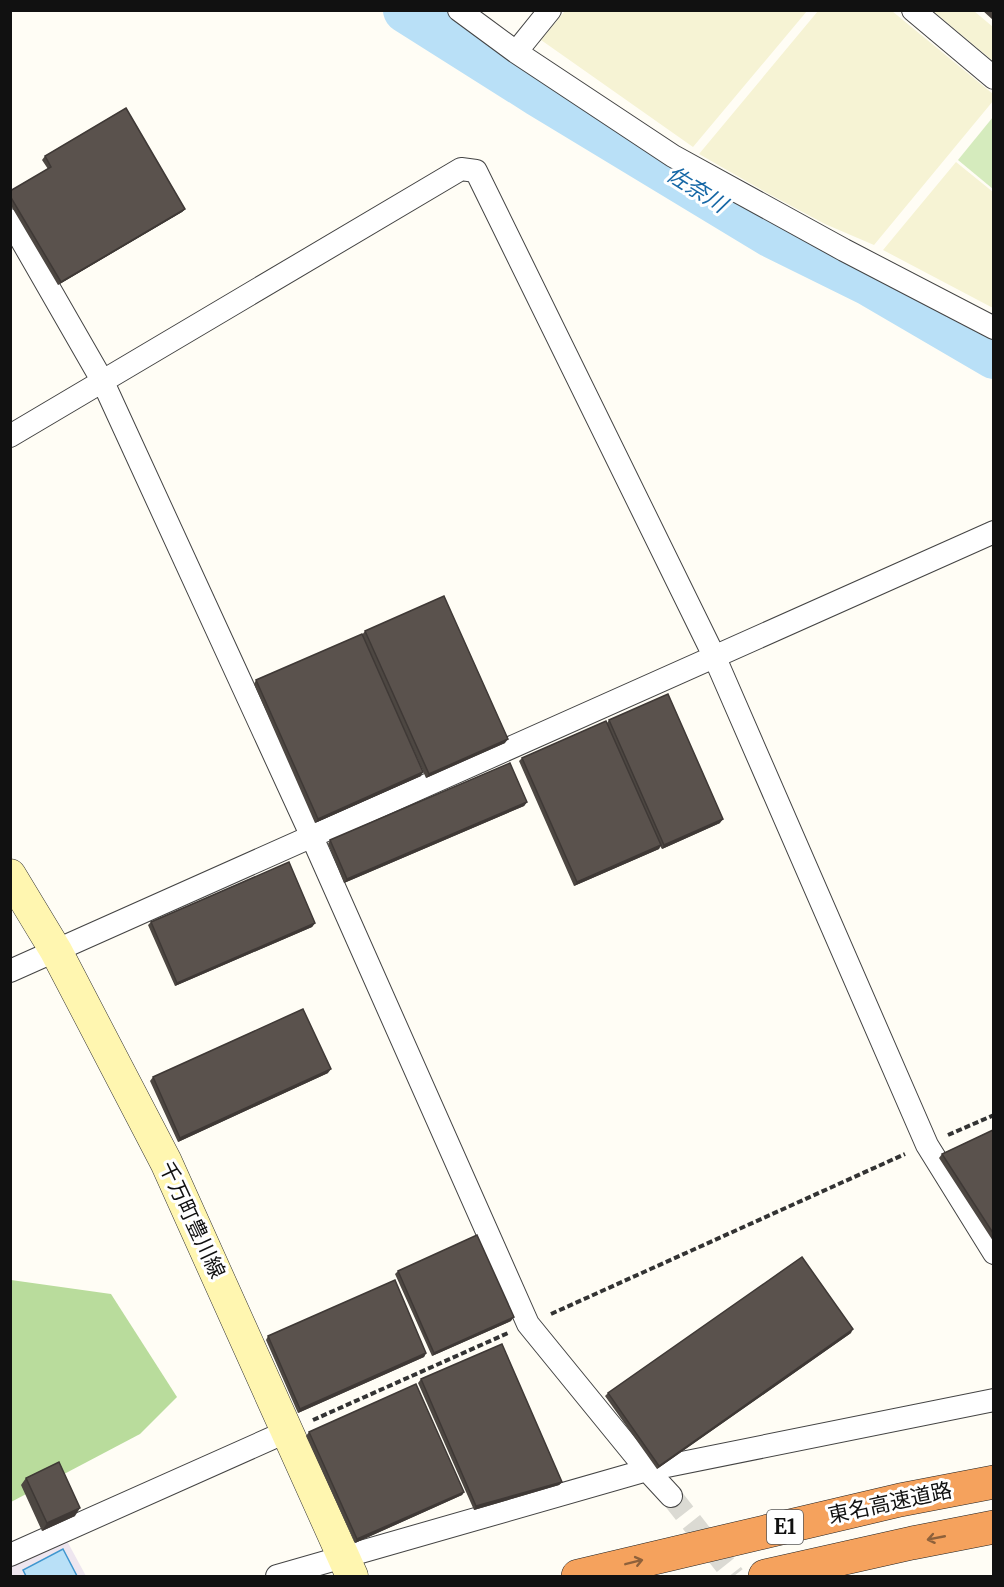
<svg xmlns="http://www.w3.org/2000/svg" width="1004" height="1587" font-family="Merriweather,'Noto Sans JP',serif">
<rect width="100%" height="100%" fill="#fffdf5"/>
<path fill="#eee6ef" d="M67,1541L86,1576H11L10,1565Z"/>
<path fill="#f6f3d4" d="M565,11V10L807,11L693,147L541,40Z
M818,11H892L993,94V101L874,245L825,224L767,193L699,154Z
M933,11H974L993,27V61Z
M956,162L993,192V308L883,250Z"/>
<path fill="#d5ebbd" d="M993,117V189L958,160Z"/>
<path fill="#b9dc9c" d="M11,1280L111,1294L177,1397L140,1434L11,1502Z"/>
<path fill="#b9e0f7" stroke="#3f96cf" stroke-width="1.5" d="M63,1549L77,1576H26L23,1570Z"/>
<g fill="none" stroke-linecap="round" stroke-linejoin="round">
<path stroke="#b9e0f7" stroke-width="46" d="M406,10L539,94L772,235L869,283L994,356"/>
<path stroke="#dbdad3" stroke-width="22" stroke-dasharray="22 11" stroke-linecap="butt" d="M671,1496L734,1576"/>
<g stroke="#444" stroke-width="24">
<path id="minor" d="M459,10L516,52L673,156L844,250L994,328
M913,10L994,78
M516,52L550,10
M10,220L103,382L312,837L528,1324L647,1470L671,1496
M10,436L461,169L476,171L715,658L927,1145L994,1253
M10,971L994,532
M10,1555L288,1431
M277,1576L647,1470L994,1400"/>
</g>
<g stroke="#333" stroke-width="33">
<path id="secondary" d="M10,875L56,951L166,1162L352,1576"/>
</g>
<g stroke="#222" stroke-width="34">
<path id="motorway" d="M578,1576L900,1500L994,1482
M765,1576L912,1543L994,1527"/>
</g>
<path stroke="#333" stroke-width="4" stroke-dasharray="6 3" stroke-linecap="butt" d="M948,1135L994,1115
M551,1314L905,1154
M313,1420L508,1333"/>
<use href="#minor" stroke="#fff" stroke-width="22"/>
<use href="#secondary" stroke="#fff6b0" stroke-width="32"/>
<use href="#motorway" stroke="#f5a25d" stroke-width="33"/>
</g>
<path fill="#4d4742" d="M982,10H993V20Z
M45,156L185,209L182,212L58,285L10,204V191L48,169L42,160Z
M365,631L505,743L426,778L404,729L421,776L315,823L254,684L256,680L362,635Z
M609,720L720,823L662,849L660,846L659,849L574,886L519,761L522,758L607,723Z
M527,802L524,806L344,883L328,844L330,840Z
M151,922L315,923L312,927L175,986L148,925Z
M328,1073L178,1142L150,1081L153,1077Z
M993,1130V1241L939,1158L942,1154Z
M398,1271L511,1321L432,1356L395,1274Z
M851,1333L657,1469L605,1396L608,1393Z
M268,1336L426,1353L424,1357L298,1413L266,1340Z
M421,1379L562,1482L559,1485L474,1510L418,1383Z
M309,1432L464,1492L462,1495L355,1543L306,1436Z
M26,1478L75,1516L42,1531L21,1485Z"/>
<path fill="#3f3936" d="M185,209L182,212L58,285L61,282Z
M508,739L505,743L426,778L429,774Z
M423,772L421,776L315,823L318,819Z
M527,802L524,806L344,883L347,879Z
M723,819L720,823L662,849L664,845Z
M661,845L659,849L574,886L577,882Z
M315,923L312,927L175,986L177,983Z
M331,1069L328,1073L178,1142L180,1138Z
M514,1317L511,1321L432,1356L434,1353Z
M853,1329L851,1333L657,1469L659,1466Z
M426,1353L424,1357L298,1413L300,1409Z
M562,1482L559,1485L474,1510L476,1506Z
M464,1492L462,1495L355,1543L357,1539Z
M80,1508L75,1516L42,1531L47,1523Z"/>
<path fill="#5a524d" stroke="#3f3936" stroke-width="1.5" d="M126,108L185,209L61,282L10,196V191L51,167L45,156Z
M444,596L508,739L429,774L365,631Z
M362,634L423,772L318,819L256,680Z
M668,694L723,819L664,845L609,720Z
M606,721L661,845L577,882L522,758Z
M510,763L527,802L347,879L330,840Z
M289,862L315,923L177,983L151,922Z
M303,1009L331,1069L180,1138L153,1077Z
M993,1130V1233L942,1154Z
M477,1235L514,1317L434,1353L398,1271Z
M802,1257L853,1329L659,1466L608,1393Z
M395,1280L426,1353L300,1409L268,1336Z
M502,1344L562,1482L476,1506L421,1379Z
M416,1384L464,1492L357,1539L309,1432Z
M59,1462L80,1508L47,1523L26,1478Z"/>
<defs><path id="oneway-shaft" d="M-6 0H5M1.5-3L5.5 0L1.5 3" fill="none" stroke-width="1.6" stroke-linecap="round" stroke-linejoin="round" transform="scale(1.5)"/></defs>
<g stroke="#8e613b">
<use href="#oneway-shaft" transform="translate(936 1538) rotate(169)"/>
<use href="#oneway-shaft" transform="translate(634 1562) rotate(-14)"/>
</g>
<g text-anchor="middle" stroke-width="6" stroke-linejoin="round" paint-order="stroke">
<rect fill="#fff" stroke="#585858" stroke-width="1.5" x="767" y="1510" width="36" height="34" rx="4.5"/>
<g font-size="20" font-weight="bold" fill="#111">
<text x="785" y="1534">E1</text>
</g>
<g font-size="21" fill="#111" stroke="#fff">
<text transform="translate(192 1220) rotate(65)" y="7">千万町豊川線</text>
<text transform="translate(890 1503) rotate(-12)" y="7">東名高速道路</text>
</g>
<g font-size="22" font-style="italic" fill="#1768a6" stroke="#fff">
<text transform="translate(697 189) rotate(32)" y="8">佐奈川</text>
</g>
</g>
<rect width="1004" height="1587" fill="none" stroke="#111111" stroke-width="24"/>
</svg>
